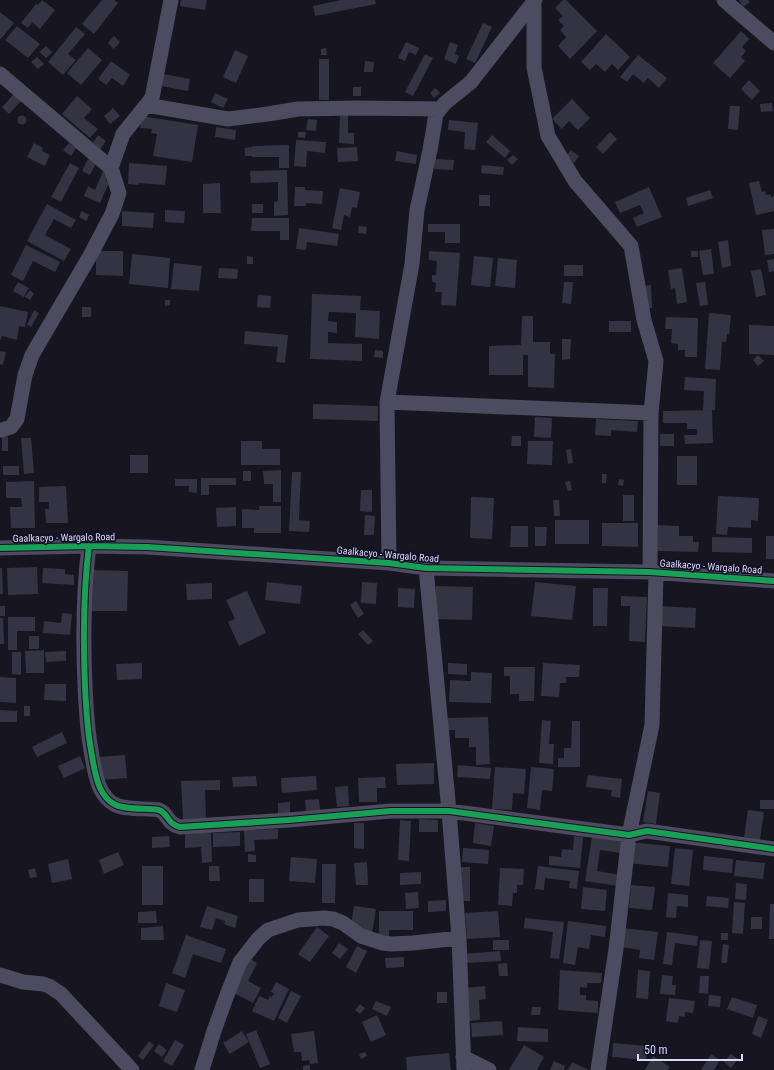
<svg xmlns="http://www.w3.org/2000/svg" width="774" height="1070" font-family="'Roboto Condensed',sans-serif">
<rect width="100%" height="100%" fill="#161520"/>
<path fill="#343342" d="M42,0L55,10L40,29L32,22L28,28L21,23L36,4L38,5Z
M102,0H114L118,3L94,34L82,24Z
M181,0H207L205,10L180,6Z
M341,0H375L376,4L315,16L313,6Z
M563,0H566L597,31L570,59L558,46L566,37L560,30L564,26L558,20L563,16L555,8Z
M739,0H748L750,2L743,7Z
M0,12L14,23L0,40Z
M483,23L492,27L475,63L466,59Z
M17,26L40,44L28,58L5,40Z
M76,27L85,34L68,54L76,60L63,75L48,62Z
M741,31L749,39L742,47L746,51L741,57L745,61L730,78L713,63Z
M606,34L630,57L618,70L612,64L605,72L596,64L590,70L581,62Z
M114,36L120,42L114,49L108,43Z
M406,42L419,48L416,55L409,52L405,61L398,58Z
M450,42L458,45L455,54L459,56L456,64L444,59Z
M46,46L52,52L46,58L39,52Z
M88,48L102,60L81,85L67,73Z
M326,48L327,55H321V49Z
M235,50L248,56L236,83L223,77Z
M425,54L433,58L413,96L405,92Z
M638,55L667,78L659,88L648,78L644,83L633,74L627,82L620,77Z
M37,57L44,64L38,69L31,62Z
M319,59H329V100H319Z
M111,61L130,75L123,86L112,78L106,85L98,79Z
M365,61L374,62L373,72H364Z
M163,74L190,79L188,91L161,86Z
M749,80L760,91L752,100L741,89Z
M353,87H361V96H353Z
M435,88L440,93L434,98L430,93Z
M16,92L23,99L9,114L2,107Z
M215,93L228,99L223,108L211,102Z
M77,96L92,109L84,118L98,129L90,138L62,114Z
M572,99L590,118L578,130L569,121L562,129L552,119Z
M772,103L773,111L761,112L760,104Z
M730,106H740L738,130L728,129Z
M113,108L120,116L110,124L104,116Z
M340,114H348V133H354V144L339,143Z
M17.5 120a4.5 4.5 0 1 1 9 0a4.5 4.5 0 1 1-9 0Z
M142,116L198,125L192,162L153,156L157,134L151,133L152,129L140,128Z
M308,119L317,120L316,131L306,130Z
M449,120L478,123L475,150L464,149L465,132L448,130Z
M216,127L236,130L235,140L215,137Z
M298,132H306L305,138L298,137Z
M610,132L617,139L603,154L596,147Z
M98,135L106,141L100,150L92,144Z
M492,135L510,151L505,158L486,142Z
M296,140L326,142L325,153L307,151L306,167L294,166Z
M34,143L43,148L42,151L50,155L45,166L27,157Z
M69,143L76,148L71,156L63,150Z
M289,145V168H279V157H252V156H245V148L252,147V146Z
M357,147L358,161L338,162L337,148Z
M571,150L579,156L574,163L566,156Z
M397,151L417,155L416,164L395,161Z
M513,155L518,159L512,165L507,160Z
M88,159L96,163L90,175L82,171Z
M435,159L454,160L453,170L434,169Z
M70,163L79,168L61,202L51,197Z
M129,163L167,166L165,185L139,183V185L128,184Z
M482,165L504,167L503,175L481,173Z
M287,170L288,215L274,216V202L278,201V182L251,183L250,171Z
M103,171L109,174L106,181L109,182L100,203L84,196L88,186L95,190Z
M759,181L762,192L765,191L766,195H771V197L774,196V211L756,215L749,183Z
M220,183L221,213H203V184Z
M295,187H305V190L323,191L322,204L306,203V206H294Z
M649,187L662,217L637,227L633,218L644,213L640,205L620,213L615,202Z
M340,188L360,192L357,208L352,207L350,217L344,215L341,230L332,228Z
M710,190L713,198L688,206L686,198Z
M479,195H490V206H479Z
M47,204L76,220L71,228L54,219L45,235L71,249L64,261L27,241Z
M252,204H263V213H252Z
M165,210L185,211L184,223L165,222Z
M82,211L89,215L86,221L79,217Z
M122,211L154,213L153,228L122,226Z
M252,218H289V240H280V231H251Z
M428,224H460V243H445V232H428Z
M359,226L367,227L366,234L358,233Z
M299,228L339,234L337,246L307,242L306,250L296,249Z
M774,229V254L765,255L762,230Z
M728,240L731,266L722,268L718,242Z
M26,245L60,262L55,272L33,261L23,281L11,275Z
M711,249L714,274L703,275L699,251Z
M96,251H123V276L96,275Z
M429,251L460,253L456,306L441,305L442,292H435L436,283L432,282V275H436L437,261L429,260Z
M691,251H698V257H691Z
M132,254L170,258L168,288L129,284Z
M247,256L253,257V264H247Z
M474,256L493,258L490,287L471,285Z
M498,258L517,260L515,288L495,286Z
M774,259V271L769,272L767,260Z
M174,263L202,266L199,291L171,289Z
M564,265H583V276H564Z
M219,268L238,269L237,279L218,278Z
M682,268L687,302L677,304L675,288L671,289L668,270Z
M761,269L766,295L756,297L751,271Z
M18,282L29,288L24,297L13,291Z
M564,282H573L571,304L562,303Z
M705,282L708,305L700,306L696,283Z
M651,285L652,308H644L643,286Z
M30,290L34,294L30,300L25,297Z
M312,294L361,296L360,310L380,311L379,339L355,337L356,313L329,312L328,321L337,322V333L328,332V343L362,344V361L310,359Z
M258,295L271,296L270,308L257,307Z
M165,300H170V305L165,306Z
M0,306L28,312L25,327L19,326L17,340L2,336L0,341Z
M82,307H91V317H82Z
M34,310L39,313L31,327L27,325Z
M709,313L731,315L729,334H727L726,342H722L720,370L705,369Z
M522,316H533V342H550V354H555L554,388L528,387V355H523V375H489V346L521,345Z
M666,317L698,318L697,357H685V350H678V344L671,343L672,329H665Z
M609,321H631V332H609Z
M749,325L774,326V355L749,354Z
M245,331L288,335L285,363L276,362L278,347L244,344Z
M562,339H571L570,359L562,360Z
M375,350L383,351V358L374,357Z
M0,351L6,352L3,365L0,364Z
M758,355L764,361L758,366L753,360Z
M685,377L716,379L715,410H703L704,391L684,390Z
M313,404L378,406V421L313,419Z
M712,410L713,443L685,444L684,435H697V429H687V423H663V411Z
M535,417L552,418L551,438L534,437Z
M596,419L638,421L637,432L611,430V436L595,435Z
M660,434H674V446H660Z
M512,436H521V446H511Z
M2,437H8V451H2Z
M21,438H31L34,473L24,474Z
M241,441H262V449H280V465H241Z
M528,441H553L552,465L527,464Z
M571,449L573,463L568,464L566,450Z
M130,455H148V473H130Z
M677,456H697V485H677Z
M3,466H19V475H3Z
M281,470V502H273V484H264L263,471Z
M243,471H251V481H243Z
M292,472H301L299,520L310,521L309,532L289,531Z
M602,474H607L606,483H602Z
M201,478H236V485H209V495H201Z
M175,479H197V493L189,492V486H175Z
M619,479L624,480L623,486L618,485Z
M34,481L35,528H11L10,507H22L21,498H6V482Z
M570,481L572,490L568,491L565,482Z
M66,486L68,523H46L45,509H49V502H39V487Z
M361,490H372V512L360,511Z
M623,495H634V521H623Z
M718,496L759,498L758,521L751,520V528L728,527L727,535L716,534Z
M471,497L494,498L492,539L470,538Z
M553,500H559L560,516H554Z
M259,506H281V533H254V528H242V509L259,510Z
M236,507V526L217,527L216,508Z
M365,515L375,516L374,535H364Z
M555,520H589V544H555Z
M602,523H638V547L602,546Z
M656,525L679,526V536H693V542H699L698,552L656,551Z
M511,526H528V547H510Z
M535,527H547L546,546H535Z
M766,536H774V559H766Z
M712,537L752,538V553L712,552Z
M37,567L38,594L8,595L7,568Z
M0,568H2L3,594H0Z
M43,568L65,569V574L74,575V585L42,583Z
M90,570L128,571L127,611H90Z
M267,582L302,586L300,604L265,600Z
M362,582L377,583L376,604L361,603Z
M535,582L576,586L572,620L531,616Z
M212,583V599L187,600L186,584Z
M436,586L473,587L472,620L435,619Z
M398,588L415,589L414,608L398,607Z
M593,588H608L607,626H593Z
M247,591L266,633L239,646L228,622L235,619L226,600Z
M621,596L647,597L645,642L629,641L630,606H621Z
M356,601L364,614L358,618L350,605Z
M0,606H5V616H0Z
M658,606L696,608L695,628L657,626Z
M62,613L72,614L70,635L43,633L44,621L61,623Z
M8,617H35V631H17V650H8Z
M0,618H3L4,644H0Z
M363,630L373,641L368,645L358,634Z
M29,636H39V649H29Z
M44,650V673H26L25,651Z
M66,651V661L46,662L45,652Z
M12,652H21V675L12,674Z
M142,663V679L117,680L116,664Z
M448,663L467,664V675L448,674Z
M543,663L580,665L579,677H566V683H560L559,697L541,696Z
M504,667H535L534,701H519V694H510V676H504Z
M471,672L492,673L491,703L449,702L450,680L471,681Z
M0,677L16,678V703L0,702Z
M45,684H66V701L44,700Z
M24,706H30V716H24Z
M0,710L17,711V722H0Z
M488,717L490,764L476,765V747H469V738H455V730H448V718Z
M542,720L551,721L549,744H554L553,764L539,763Z
M572,721H580V767H558V758H564V748H571Z
M62,732L67,743L37,757L32,747Z
M125,755L127,778L100,780L99,757Z
M80,756L85,768L64,778L58,766Z
M434,763V784L397,785L396,764Z
M458,765L491,768L490,779L457,777Z
M495,767L526,769L524,794L513,793L512,810L492,809Z
M531,767L554,769L552,791L542,790L540,810L527,808Z
M588,775L622,779L620,798L611,796L612,790L586,787Z
M256,776L257,786L233,787L232,777Z
M316,776L317,790L282,793L281,778Z
M385,777L386,788H377V802H359L358,778Z
M220,780V790H205L206,819H183L181,781Z
M348,786L349,806L337,807L335,787Z
M648,791L660,793L656,824L643,822Z
M319,799L320,810L306,811L305,800Z
M760,800H774V809H760Z
M290,802V814H278V803Z
M748,810L764,812L760,840L744,837Z
M419,819L438,820V832H419Z
M400,820L411,821L409,861L398,860Z
M354,823H364V849L354,848Z
M475,823L494,826L491,846L473,843Z
M278,829V839L254,840L255,851L245,852L244,830Z
M211,832L212,862L202,863L201,847L185,848V834Z
M240,832V846L213,847V833Z
M169,836L170,847L152,848V837Z
M574,836L583,837L580,868L549,865V856L561,857L562,849L573,850Z
M592,837L623,842L621,853L600,850L597,871L620,875L618,886L585,881Z
M629,842L670,846L668,867L627,863Z
M463,848L489,850L488,864L462,862Z
M675,848L693,850L689,886L671,884Z
M118,852L124,865L104,874L99,860Z
M248,854L256,855V862H248Z
M704,856L733,859L732,873L703,870Z
M291,857L317,859L315,883L289,881Z
M68,859L72,879L52,883L48,864Z
M736,860L765,863L763,879L734,876Z
M367,862L368,885H356L354,863Z
M322,864H336L335,903H322Z
M142,866H163V905H142Z
M209,866H219L220,881H209Z
M538,866L579,871L577,889L569,888L570,881L545,878L544,890L535,889Z
M460,867H470V901H460Z
M35,868L37,877L30,878L28,870Z
M500,868L524,869L523,885H517V893H513L512,906L498,905Z
M421,872V884L400,885V873Z
M249,879H264V902H249Z
M736,883L747,884L746,900L735,899Z
M631,885L655,887L652,910L629,908Z
M583,887L607,890L605,911L581,909Z
M418,892L419,908L406,909L405,893Z
M668,893L688,895V907L677,906L676,918L666,917Z
M707,896L729,898L728,908L706,906Z
M446,900V911L428,912V901Z
M734,902L745,903L743,934L732,933Z
M770,904H774V939H769Z
M207,906L238,916L235,928L224,924L225,921L216,918L212,930L200,927Z
M354,906L376,909L372,933L351,925Z
M156,911L157,923H138V912Z
M379,911H413V930H389V939L379,940Z
M498,911L500,937L467,939L465,913Z
M751,917H762V929H751Z
M525,918L564,922L559,959L550,958L553,932L524,928Z
M568,921L606,926L605,937L591,935L589,949L578,947L575,965L563,963Z
M163,926L164,940H141V928Z
M317,927L329,936L310,962L298,954Z
M623,928L658,932L654,960L639,958L640,950L621,947Z
M667,932L698,936L697,946L675,943L672,965L663,964Z
M721,933H728V940H721Z
M186,935L226,949L221,963L193,954L185,978L172,973Z
M493,940H509V950H493Z
M700,940L712,941L709,969L697,968Z
M339,943L348,949L340,959L332,953Z
M723,944L729,945L727,963H721Z
M357,946L367,951L356,973L346,967Z
M500,951L501,961L465,963V954Z
M247,957L257,963L248,981L261,988L253,1003L230,991Z
M404,957V967L386,968L385,958Z
M507,963L508,976H499L498,964Z
M560,970L602,973L601,983H587V988L580,987V995H586V1000L598,1001V1013L558,1010Z
M638,970L650,971L648,999L636,998Z
M662,975L673,976L672,985H676L675,995L660,994Z
M700,976H709L708,994L699,993Z
M276,982L289,989L274,1021L252,1011L259,996L268,1000L270,996L272,997L274,993L271,992Z
M166,983L185,990L177,1012L159,1006Z
M485,986L486,999L479,1000L480,1020L469,1021L466,988Z
M291,991L301,996L287,1023L278,1018Z
M437,992H447V1003H437Z
M709,995L721,996L720,1007L708,1006Z
M732,997L757,1005L753,1018L727,1009Z
M669,998L695,1001L693,1013L685,1012V1017L679,1016L678,1023L666,1021Z
M376,1001L391,1007L387,1016L372,1009Z
M360,1004L365,1008L360,1014L355,1010Z
M532,1007H541L540,1015H531Z
M377,1015L386,1035L371,1042L362,1022Z
M758,1016L768,1020L761,1038L752,1034Z
M502,1021L503,1035L472,1037L471,1023Z
M518,1027L548,1029V1042L517,1041Z
M256,1030L270,1064L260,1068L246,1034Z
M242,1031L249,1042L230,1054L223,1043Z
M314,1031L318,1063L310,1064L309,1060L302,1061L301,1052H294L291,1034Z
M175,1040L184,1045L172,1066L163,1061Z
M149,1041L154,1045L143,1060L138,1056Z
M613,1043L647,1046L646,1060L612,1057Z
M159,1044L167,1050L162,1057L154,1051Z
M524,1045L544,1057L537,1070H509Z
M365,1052L367,1056L361,1059L359,1054Z
M449,1053L451,1070H407L406,1057Z
M711,1054L720,1060L714,1070H701Z
M731,1054L738,1059L731,1068L724,1062Z
M653,1056L670,1067L668,1070H645Z
M554,1061L565,1066L564,1070H550Z
M572,1062L589,1070H568Z
M310,1065V1070H303V1066Z"/>
<g fill="none" stroke-linecap="round" stroke-linejoin="round">
<path stroke="#4c4b5f" stroke-width="15" d="M724,0L774,43
M534,1V67L548,136L575,181L631,246L644,320L656,361L651,413L650,572
M0,74L111,168
M146,105L228,119L268,114L298,109L358,108L440,109
M387,402L651,413
M0,430H2L11,427L17,419L25,375L32,355L91,254L112,214L119,193L111,168L123,134L152,98L171,0
M89,546C83,593 83,640 85,686C86,707 87,729 91,750C93,762 95,777 100,788C103,794 108,801 114,804C123,810 147,808 159,810C169,814 166,823 180,827L289,820L391,811H449L531,822L629,835L647,831L774,849
M0,548L89,546L147,547L389,563L426,568L650,572L774,581
M389,563L387,402L412,264L417,210L430,150L436,114L445,103L471,82L535,0
M426,568L449,811L459,938L464,1070
M0,975L23,982L43,984L49,986L61,994L132,1070
M463,1057L489,1070
M202,1070L214,1031L227,995L240,962L258,939L268,930L298,920L324,918L333,919L343,923L361,936L383,943L391,944L413,943L459,938
M598,1070L616,949L629,835L652,725L656,573"/>
<g stroke="#131124" stroke-width="8">
<path id="cycleway" d="M89,546C83,593 83,640 85,686C86,707 87,729 91,750C93,762 95,777 100,788C103,794 108,801 114,804C123,810 147,808 159,810C169,814 166,823 180,827L289,820L391,811H449L531,822L629,835L647,831L774,849
M0,548L89,546L147,547L389,563L426,568L650,572L774,581"/>
</g>
<use href="#cycleway" stroke="#1a9f57" stroke-width="6"/>
</g>
<g text-anchor="middle" stroke-width="3.5" stroke-linejoin="round" paint-order="stroke">
<g font-size="10" fill="#dad8fb" stroke="#131124">
<text transform="translate(64 537) rotate(-1)" y="4">Gaalkacyo - Wargalo Road</text>
<text transform="translate(388 554) rotate(5)" y="4">Gaalkacyo - Wargalo Road</text>
<text transform="translate(711 566) rotate(4)" y="4">Gaalkacyo - Wargalo Road</text>
</g>
</g>
<path d="M638 1054v6h104v-6" fill="none" stroke="#dad8fb" stroke-width="2"/>
<text x="644" y="1054" font-size="12" fill="#dad8fb" stroke="#131124" stroke-width="3" paint-order="stroke">50 m</text>
</svg>
